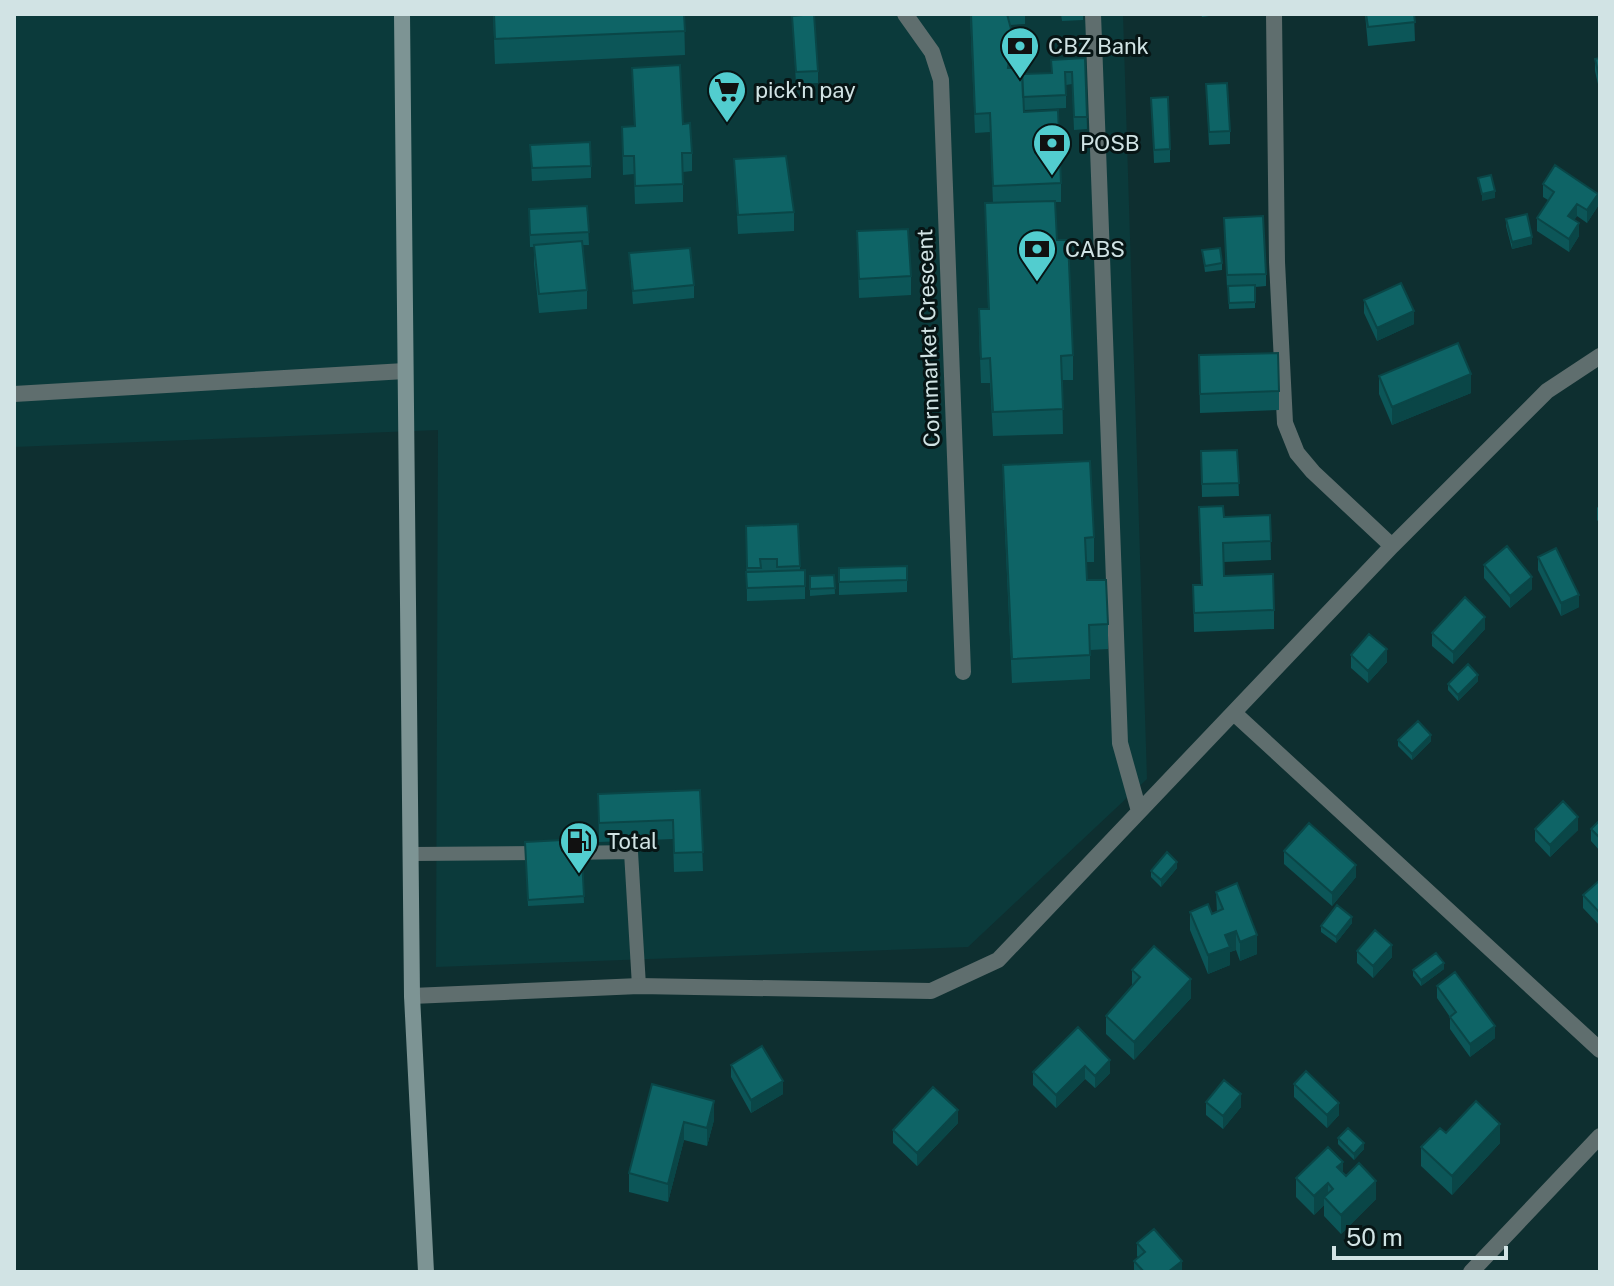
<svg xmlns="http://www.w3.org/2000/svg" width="1614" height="1286" font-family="'Public Sans',sans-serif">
<rect width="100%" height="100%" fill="#0e2f30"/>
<path fill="#0b3a3b" d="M14,14H1123L1147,779L968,947L436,967L438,430L14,447Z"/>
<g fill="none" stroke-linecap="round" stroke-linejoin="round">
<path stroke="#5f6e6e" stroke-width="14" d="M566,853L631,852L639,986
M413,854L541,853"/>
<path stroke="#5f6e6e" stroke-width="16" d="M905,14L932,52L941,80L963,672
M1093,14L1120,743L1139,811
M1274,14L1277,262L1285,423L1297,453L1313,472L1392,546
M14,394L405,371
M1234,713L1600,1050
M412,996L639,986L931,991L998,960L1392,546L1547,391L1600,356
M1471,1272L1600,1136"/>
<path stroke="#7d9494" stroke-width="16" d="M402,14L412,996L426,1272"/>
</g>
<path fill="#0c5658" d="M493,14H684L685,55L495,64Z
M970,14H1025V24L1010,25L1011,29L1024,28V60H1011L1010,68L1022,74L1051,73L1085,58L1087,129L1074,130L1072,84L1066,85V108L1024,110L1061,183V202H1055L1057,240L1073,355V380H1062L1063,434L993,436L990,383H981L979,334V309H988L985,203H993L990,132L975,133Z
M1061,14H1083V20L1062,21Z
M1201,14H1223L1202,17Z
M1365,14H1414L1415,41L1368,46Z
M792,16L818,71V83L796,84Z
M1600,58V93L1595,71V59Z
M632,68L692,153V171L683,172V202L635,204L634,174L623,175L622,127L634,126Z
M1206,84L1230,131V144L1209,145Z
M1151,98L1170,149V162L1154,163Z
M530,145L591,166V178L532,181Z
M734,159L794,212V231L738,234Z
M1543,184L1598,206L1587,223L1577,216L1574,220L1579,236L1569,252L1537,231V218L1548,200L1543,197Z
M587,206L589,245H583L587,290V309L539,313L534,264V247H530L529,209Z
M1224,218L1266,274V286L1255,287V308L1229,309L1228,288H1227Z
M1506,219L1532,244L1512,249L1506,226Z
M857,231L911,276V295L859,298Z
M1202,250L1222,263V270L1205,272Z
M629,253L694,285V298L633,304Z
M1364,300L1414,324L1377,341L1364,313Z
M1199,355L1279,391V410L1200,413Z
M1379,376L1471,393L1392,425L1379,394Z
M1237,450L1239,496L1202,497L1201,451Z
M1003,465L1094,537V562H1086L1087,580L1108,624V649L1090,650V679L1012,683L1003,490Z
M1600,504V523L1597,520V508Z
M1199,507L1224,517L1270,515L1271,560L1224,562V576L1274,610V629L1194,632L1193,585H1201Z
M746,526L800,566V570H805V599L747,601Z
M1538,557L1579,607L1561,616L1538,570Z
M1484,565L1532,589L1510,608L1484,578Z
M907,566V592L839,595V568Z
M834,575L835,594L810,596V576Z
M1485,629L1453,664L1432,646V633Z
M1351,655L1387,662L1368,683L1351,668Z
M1478,681L1458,701L1448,690V684Z
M1398,740L1431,741L1412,760L1398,746Z
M700,790L703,871L674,872L673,839L599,842L598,794Z
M1600,820V851L1591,841V829Z
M1535,829L1578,830L1550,857L1535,841Z
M581,839L584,903L528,906L525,842Z
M1284,851L1356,877L1332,906L1284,864Z
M1177,868L1161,887L1151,877V871Z
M1600,880V926L1583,908V895Z
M1216,892L1257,954L1240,961L1236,950L1230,952V965L1208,974L1190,930V912L1212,914L1217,912Z
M1352,923L1336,943L1321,932V926Z
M1357,951L1392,957L1373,978L1357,963Z
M1444,969L1421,986L1413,976V970Z
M1132,970L1191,998L1134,1060L1106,1034V1016L1132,986Z
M1437,986L1495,1038L1470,1057L1450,1029V1017L1437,998Z
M1078,1027L1110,1073L1095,1088L1085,1079L1056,1108L1033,1085V1072Z
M731,1065L783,1094L751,1113L731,1077Z
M652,1084L714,1120L707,1146L684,1140L668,1202L629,1192V1173Z
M1294,1084L1339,1115L1327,1128L1294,1097Z
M1206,1102L1241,1107L1223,1129L1206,1115Z
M958,1123L917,1166L893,1143V1130Z
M1446,1133L1500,1143L1452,1195L1421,1166V1147Z
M1338,1138L1364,1149L1354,1160L1338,1144Z
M1343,1173L1376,1199L1341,1234L1324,1216V1205L1314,1215L1296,1197V1178Z
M1137,1243L1182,1272H1134V1261L1138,1257L1137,1256Z"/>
<path fill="#0a4647" d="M1011,41V60L1008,87V68Z
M1495,191V198L1482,201V194Z
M1598,194V206L1587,223V210Z
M1577,204V216L1568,229V216Z
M1579,223V236L1569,252V239Z
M1532,237V244L1512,249V242Z
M1414,311V324L1377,341V328Z
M1471,374V393L1392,425V407Z
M1532,577V589L1510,608V596Z
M1579,595V607L1561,616V603Z
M1485,617V629L1453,664V652Z
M1387,649V662L1368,683V671Z
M1478,675V681L1458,701V695Z
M1431,735V741L1412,760V754Z
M1578,817V830L1550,857V845Z
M1177,862V868L1161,887V880Z
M1356,865V877L1332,906V893Z
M1352,917V923L1336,943V937Z
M1236,931V950L1230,952V965L1208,974V955L1225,935Z
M1257,935V954L1240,961V942Z
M1392,945V957L1373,978V966Z
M1444,963V969L1421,986V980Z
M1191,979V998L1134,1060V1042Z
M1495,1026V1038L1470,1057V1044Z
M1110,1060V1073L1095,1088V1076Z
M1085,1066V1079L1056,1108V1095Z
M783,1081V1094L751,1113V1100Z
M1241,1094V1107L1223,1129V1116Z
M714,1101V1120L707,1146V1128Z
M1339,1103V1115L1327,1128V1115Z
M958,1110V1123L917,1166V1153Z
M684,1122V1140L668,1202V1184Z
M1500,1124V1143L1452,1195V1176Z
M1364,1143V1149L1354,1160V1154Z
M1343,1162V1181L1337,1167Z
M1376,1181V1199L1341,1234V1215Z
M1328,1183V1201L1324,1197V1205L1314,1215V1196Z
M1182,1261V1272H1168Z"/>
<path fill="#0e6466" stroke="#0a4647" stroke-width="2" d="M494,14H684L685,31L495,39Z
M814,14L818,71L796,72L792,16Z
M971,14H1007L1011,29L1024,28V41H1011L1008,68H1022L1024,112L1058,110L1061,183L993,186L990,113L975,114Z
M1366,14H1414L1415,22L1368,27Z
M1085,58L1087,117H1074L1072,72H1065L1066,95L1023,97L1022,74L1052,73L1051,60Z
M1600,58V80L1595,59Z
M680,65L683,124L690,123L692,153H682L683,184L635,186L634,156H623L622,127L635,126L632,68Z
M1227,83L1230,131L1209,132L1206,84Z
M1168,97L1170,149L1154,150L1151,98Z
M590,142L591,166L532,168L530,145Z
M786,156L794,212L738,215L734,159Z
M1555,165L1598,194L1587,210L1577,204L1568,216L1579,223L1569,239L1537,218L1554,192L1543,184Z
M1491,175L1495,191L1482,194L1478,178Z
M1055,201L1057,240H1068L1073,355L1061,356L1063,409L993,412L990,358L981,359L979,309H989L985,203Z
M587,206L589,232L530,235L529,209Z
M1527,214L1532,237L1512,242L1506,219Z
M1263,216L1266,274L1227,275L1224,218Z
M908,229L911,276L859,279L857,231Z
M582,241L587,290L539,294L534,245Z
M690,248L694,285L633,291L629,253Z
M1220,248L1222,263L1205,266L1202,250Z
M1401,283L1414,311L1377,328L1364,300Z
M1255,285V302L1229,303L1228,286Z
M1458,343L1471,374L1392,407L1379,376Z
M1278,353L1279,391L1200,394L1199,355Z
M1237,450L1239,483L1202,484L1201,451Z
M1090,461L1094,537L1085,538L1087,580H1106L1108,624L1089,625L1090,655L1012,659L1003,465Z
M1223,506L1224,517L1270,515L1271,541L1223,543L1224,576L1273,574L1274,610L1194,613L1193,585H1202L1199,507Z
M798,524L800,566L777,567V559H760L761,568H747L746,526Z
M1507,546L1532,577L1510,596L1484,565Z
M1556,548L1579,595L1561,603L1538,557Z
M907,566V580L839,582V568Z
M805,570V586L747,588L746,572Z
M834,575L835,588L810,589V576Z
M1465,597L1485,617L1453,652L1432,633Z
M1369,634L1387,649L1368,671L1351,655Z
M1468,664L1478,675L1458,695L1448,684Z
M1418,721L1431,735L1412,754L1398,740Z
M700,790L703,852L674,853L673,820L599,823L598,794Z
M1563,801L1578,817L1550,845L1535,829Z
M1600,820V838L1591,829Z
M1309,823L1356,865L1332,893L1284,851Z
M581,839L584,896L528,900L525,842Z
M1167,852L1177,862L1161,880L1151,871Z
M1600,880V913L1583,895Z
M1237,883L1257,935L1240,942L1236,931L1225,935L1230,947L1208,955L1190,912L1208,904L1212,914L1223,909L1216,892Z
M1337,905L1352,917L1336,937L1321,926Z
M1375,930L1392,945L1373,966L1357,951Z
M1154,946L1191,979L1134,1042L1106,1016L1140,977L1132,970Z
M1436,953L1444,963L1421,980L1413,970Z
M1455,972L1495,1026L1470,1044L1450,1017L1456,1012L1437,986Z
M1078,1027L1110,1060L1095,1076L1085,1066L1056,1095L1033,1072Z
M762,1046L783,1081L751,1100L731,1065Z
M1306,1071L1339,1103L1327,1115L1294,1084Z
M1224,1080L1241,1094L1223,1116L1206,1102Z
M652,1084L714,1101L707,1128L684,1122L668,1184L629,1173Z
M933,1087L958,1110L917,1153L893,1130Z
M1476,1101L1500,1124L1452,1176L1421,1147L1440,1128L1446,1133Z
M1348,1128L1364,1143L1354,1154L1338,1138Z
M1328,1147L1343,1162L1337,1167L1346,1176L1359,1163L1376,1181L1341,1215L1324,1197L1333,1189L1328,1183L1314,1196L1296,1178Z
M1154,1229L1182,1261L1168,1272H1144L1134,1261L1145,1252L1137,1243Z"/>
<defs>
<g id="bank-pin" transform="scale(2)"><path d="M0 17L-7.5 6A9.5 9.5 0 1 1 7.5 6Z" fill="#52cdcf" stroke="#071515"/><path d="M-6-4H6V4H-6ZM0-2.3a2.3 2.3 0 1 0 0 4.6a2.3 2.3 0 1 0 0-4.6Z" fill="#111"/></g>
<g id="supermarket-pin" transform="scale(2)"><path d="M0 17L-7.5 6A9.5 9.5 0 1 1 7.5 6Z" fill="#52cdcf" stroke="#071515"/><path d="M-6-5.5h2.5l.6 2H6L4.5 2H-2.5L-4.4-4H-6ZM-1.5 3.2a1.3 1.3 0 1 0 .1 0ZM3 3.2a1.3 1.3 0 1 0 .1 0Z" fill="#111"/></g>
<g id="fuel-pin" transform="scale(2)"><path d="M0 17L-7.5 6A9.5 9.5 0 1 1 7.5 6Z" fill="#52cdcf" stroke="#071515"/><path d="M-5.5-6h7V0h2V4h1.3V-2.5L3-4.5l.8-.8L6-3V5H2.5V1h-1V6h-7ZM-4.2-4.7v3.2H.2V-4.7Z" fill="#111"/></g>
</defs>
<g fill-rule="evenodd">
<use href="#bank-pin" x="1020" y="46"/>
<use href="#supermarket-pin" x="727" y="90"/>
<use href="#bank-pin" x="1052" y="143"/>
<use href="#bank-pin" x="1037" y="249"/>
<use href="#fuel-pin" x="579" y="841"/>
</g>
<g text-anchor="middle" stroke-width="6" stroke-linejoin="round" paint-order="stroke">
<g font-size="22" fill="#d1e3e4" stroke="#071515" text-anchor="start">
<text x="1048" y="54">CBZ Bank</text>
<text x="755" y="98">pick'n pay</text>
<text x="1080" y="151">POSB</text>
<text x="1065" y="257">CABS</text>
<text x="607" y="849">Total</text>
</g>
<g font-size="22" fill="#d1e3e4" stroke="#071515">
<text transform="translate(928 338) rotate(-92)" y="8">Cornmarket Crescent</text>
</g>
</g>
<rect width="1614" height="1286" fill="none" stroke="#d1e3e4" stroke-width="32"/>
<path d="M1334 1246v12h172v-12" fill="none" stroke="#d1e3e4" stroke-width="4"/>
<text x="1346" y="1246" font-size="24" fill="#d1e3e4" stroke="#071515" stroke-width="6" paint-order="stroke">50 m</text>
</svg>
